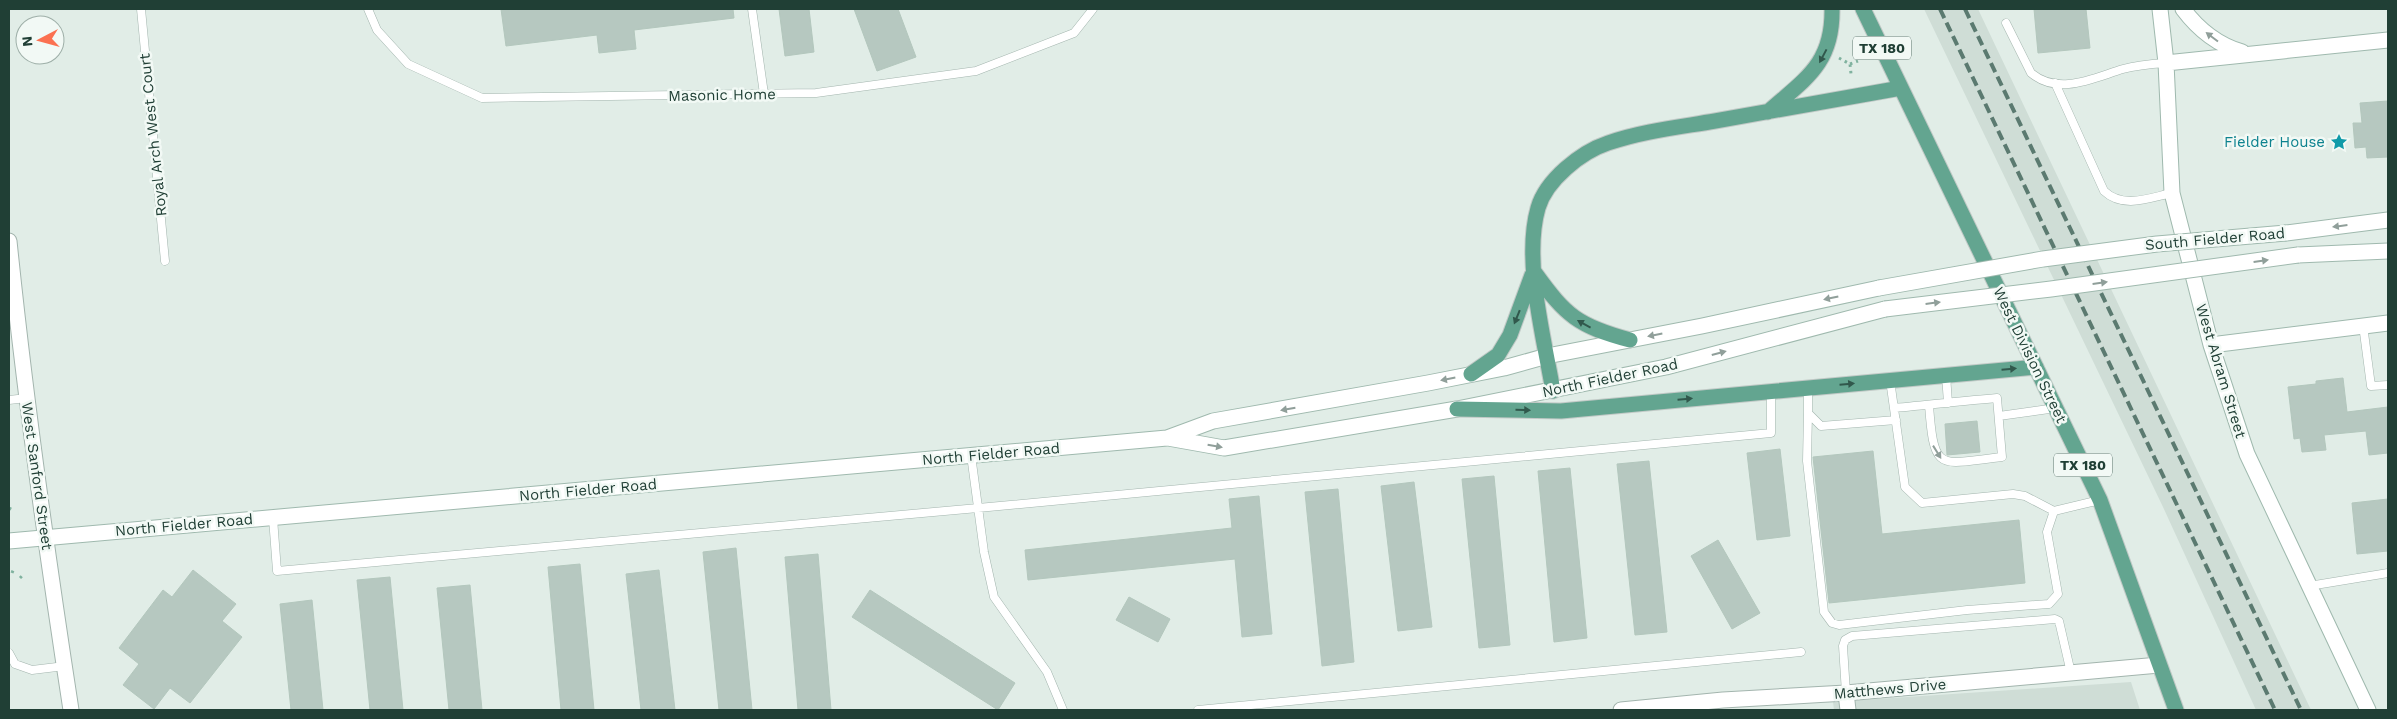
<svg xmlns="http://www.w3.org/2000/svg" width="2397" height="719" font-family="'Work Sans',sans-serif">
<rect width="100%" height="100%" fill="#e1ede7"/>
<path fill="#cfddd6" d="M1924,9H1978L2311,710H2256L2163,507Z
M2131,682L2140,710H1834L1833,702Z"/>
<path fill="#b6c8c0" stroke="#b3c7bd" d="M501,9H733L734,18L634,30L636,49L599,53L597,35L506,46Z
M779,9H809L814,52L785,56Z
M854,9H898L916,57L877,71Z
M2034,9H2086L2090,48L2038,53Z
M2388,101V157L2367,158L2366,147L2355,148L2353,123H2362L2360,103Z
M2343,378L2347,412L2388,407V453L2369,455L2366,431L2324,435L2326,450L2302,452L2300,438L2294,439L2288,387L2316,384V381Z
M1977,421L1980,452L1947,455L1945,424Z
M1780,449L1790,536L1757,540L1747,453Z
M1873,451L1882,534L2019,520L2025,583L1829,603L1813,457Z
M1649,461L1667,632L1635,635L1617,464Z
M1570,468L1587,638L1554,642L1538,471Z
M1494,476L1510,645L1479,648L1462,479Z
M1414,482L1432,627L1398,631L1381,486Z
M1338,489L1354,662L1322,666L1305,492Z
M1259,496L1272,634L1242,637L1235,559L1028,580L1025,550L1232,528L1229,499Z
M2388,499V551L2357,554L2352,503Z
M1718,540L1760,613L1732,629L1691,556Z
M736,548L752,710H719L703,552Z
M818,554L831,710H798L785,557Z
M580,564L594,710H561L548,567Z
M193,570L236,604L222,621L242,637L190,703L170,688L154,709L123,685L139,664L119,648L163,590L172,597Z
M659,570L675,710H641L626,574Z
M390,577L403,710H370L357,580Z
M470,585L482,710H449L437,588Z
M870,590L1015,683L998,710L852,617Z
M1129,597L1170,619L1158,642L1116,620Z
M312,600L323,710H291L280,604Z"/>
<g fill="none" stroke-linecap="round" stroke-linejoin="round">
<g stroke="#a3b5ae" stroke-width="9">
<path id="service" d="M141,9L165,261
M368,9L377,30L408,64L482,98L816,93L976,71L1074,33L1093,9
M752,9L764,94
M2006,23L2031,73C2059,96 2093,78 2123,69C2137,65 2151,64 2166,63
M2055,83L2104,191C2123,209 2149,198 2172,193
M2363,325L2371,386L2388,385
M1946,375L1948,403
M1890,380L1905,487L1922,503L2013,494L2025,496L2054,511L2100,500
M1808,388V413L1821,426L1896,420
M9,400L27,398
M1894,408C1928,405 1962,401 1997,398L2002,457C1939,464 1934,474 1929,405
M1808,413L1807,461L1824,612L1832,623L1839,625L1967,610L2049,604L2058,594L2047,532L2054,511
M1999,416L2056,408
M971,455L984,552L994,597L1047,672L1063,710
M273,518L277,571L978,508L1771,433V391
M2309,586L2388,573
M9,653L15,664L32,670L65,666
M1846,693L1843,646L1845,640L1852,636L2055,619L2059,621L2071,673
M1198,710L1801,652"/>
</g>
<g stroke="#a3b5ae" stroke-width="17">
<path id="minor" d="M1846,693L1848,710
M1621,710L1723,700L1846,693L2159,665"/>
</g>
<g stroke="#a3b5ae" stroke-width="17">
<path id="tertiary" d="M9,241C25,398 47,554 71,710"/>
</g>
<g stroke="#9fb9ae" stroke-width="17">
<path id="secondary" d="M2160,9L2166,63L2172,193L2211,345L2247,454L2368,710
M2183,9C2198,29 2218,45 2242,52
M2166,63L2388,40
M2286,233L2388,220
M2298,255L2388,251
M2211,345L2388,323
M1168,438L1224,448L1457,409L1666,367L1885,309
M9,541L1167,438L1213,421L1428,383L1504,368L1547,356L1702,326L1879,288"/>
</g>
<g stroke="#c1c9c6" stroke-width="17">
<path id="primary" d="M1863,9L2100,500L2176,710
M1768,112C1805,79 1833,64 1832,9
M1535,273C1566,316 1578,326 1630,340
M1471,374L1498,355L1510,335L1532,275
M1553,391C1544,338 1523,260 1538,208C1546,180 1581,152 1608,143C1642,131 1680,127 1715,121C1777,110 1839,99 1901,88
M1457,409L1561,411L2036,367"/>
</g>
<path stroke="#80b29f" stroke-width="3" stroke-dasharray="2.5 4" stroke-linecap="butt" d="M1839,58L1850,64L1851,74
M1850,64L1858,61
M9,508L13,510
M12,573L14,568
M20,578L23,575"/>
<use href="#service" stroke="#fff" stroke-width="8"/>
<use href="#minor" stroke="#fff" stroke-width="15"/>
<use href="#tertiary" stroke="#fff" stroke-width="15"/>
<use href="#secondary" stroke="#fff" stroke-width="15"/>
<use href="#primary" stroke="#63a590" stroke-width="15"/>
<path stroke="#5b7a70" stroke-width="4" stroke-dasharray="10 5" stroke-linecap="butt" d="M1940,9L2275,710
M1965,9L2301,710"/>
<g stroke="#9fb9ae" stroke-width="17" stroke-linecap="butt">
<path id="secondary-bridge" d="M1879,288L2043,259L2157,244L2286,233
M1885,309L2051,289L2298,255"/>
</g>
<use href="#secondary-bridge" stroke="#fff" stroke-width="15"/>
</g>
<defs><path id="oneway-solid" d="M-6-.8H1V-3.2L6.5 0L1 3.2V.8H-6Z" transform="scale(1.25)"/></defs>
<g fill="#909f9a">
<use href="#oneway-solid" transform="translate(2212 37) rotate(-143)"/>
<use href="#oneway-solid" transform="translate(2340 226) rotate(173)"/>
<use href="#oneway-solid" transform="translate(2261 261) rotate(-8)"/>
<use href="#oneway-solid" transform="translate(2100 283) rotate(-8)"/>
<use href="#oneway-solid" transform="translate(1831 298) rotate(168)"/>
<use href="#oneway-solid" transform="translate(1933 303) rotate(-7)"/>
<use href="#oneway-solid" transform="translate(1655 335) rotate(169)"/>
<use href="#oneway-solid" transform="translate(1719 353) rotate(-15)"/>
<use href="#oneway-solid" transform="translate(1448 379) rotate(169)"/>
<use href="#oneway-solid" transform="translate(1288 409) rotate(170)"/>
<use href="#oneway-solid" transform="translate(1215 446) rotate(10)"/>
<use href="#oneway-solid" transform="translate(1937 452) rotate(58)"/>
</g>
<g fill="#31584c">
<use href="#oneway-solid" transform="translate(1823 56) rotate(118)"/>
<use href="#oneway-solid" transform="translate(1517 317) rotate(112)"/>
<use href="#oneway-solid" transform="translate(1584 324) rotate(-151)"/>
<use href="#oneway-solid" transform="translate(2009 369) rotate(-5)"/>
<use href="#oneway-solid" transform="translate(1847 384) rotate(-5)"/>
<use href="#oneway-solid" transform="translate(1685 399) rotate(-5)"/>
<use href="#oneway-solid" transform="translate(1523 410) rotate(1)"/>
</g>
<defs>
<g id="sight-bare" transform="scale(1.35)"><path d="M0-6L1.8-2.2L6-1.7L2.9 1.2L3.7 5.4L0 3.3L-3.7 5.4L-2.9 1.2L-6-1.7L-1.8-2.2Z" fill="#0f9aa8" stroke="#f2f9f5" stroke-width="2.5" paint-order="stroke"/></g>
</defs>
<g fill-rule="evenodd">
<use href="#sight-bare" x="2339" y="142"/>
</g>
<g text-anchor="middle" stroke-width="5" stroke-linejoin="round" paint-order="stroke">
<g fill="#f2f9f5" stroke="#5f776f" stroke-width="1">
<rect x="1853" y="36.5" width="58" height="23" rx="4"/>
<rect x="2054" y="453.5" width="58" height="23" rx="4"/>
</g>
<g font-size="14" font-weight="bold" fill="#203f35">
<text x="1882" y="53">TX 180</text>
<text x="2083" y="470">TX 180</text>
</g>
<g font-size="15" fill="#203f35" stroke="#f2f9f5">
<text transform="translate(722 95) rotate(-1)" y="5">Masonic Home</text>
<text transform="translate(153 135) rotate(-96)" y="5">Royal Arch West Court</text>
<text transform="translate(2215 239) rotate(-5)" y="5">South Fielder Road</text>
<text transform="translate(2030 355) rotate(64)" y="5">West Division Street</text>
<text transform="translate(2221 371) rotate(73)" y="5">West Abram Street</text>
<text transform="translate(1610 378) rotate(-12)" y="5">North Fielder Road</text>
<text transform="translate(991 454) rotate(-5)" y="5">North Fielder Road</text>
<text transform="translate(37 476) rotate(82)" y="5">West Sanford Street</text>
<text transform="translate(588 490) rotate(-5)" y="5">North Fielder Road</text>
<text transform="translate(184 525) rotate(-5)" y="5">North Fielder Road</text>
<text transform="translate(1890 689) rotate(-5)" y="5">Matthews Drive</text>
</g>
<g font-size="15" fill="#0d838f" stroke="#f2f9f5" text-anchor="end">
<text x="2325" y="147">Fielder House</text>
</g>
</g>
<rect width="2397" height="719" fill="none" stroke="#203f35" stroke-width="20"/>
<g transform="translate(40 40) rotate(264)"><circle r="24" fill="#f2f9f5" stroke="#9eafa8"/>
<path d="M0-4L9 19L0 12L-9 19Z" fill="#fb7151"/>
<text y="-8" font-size="14" font-weight="bold" text-anchor="middle" fill="#203f35">N</text>
</g>
</svg>
